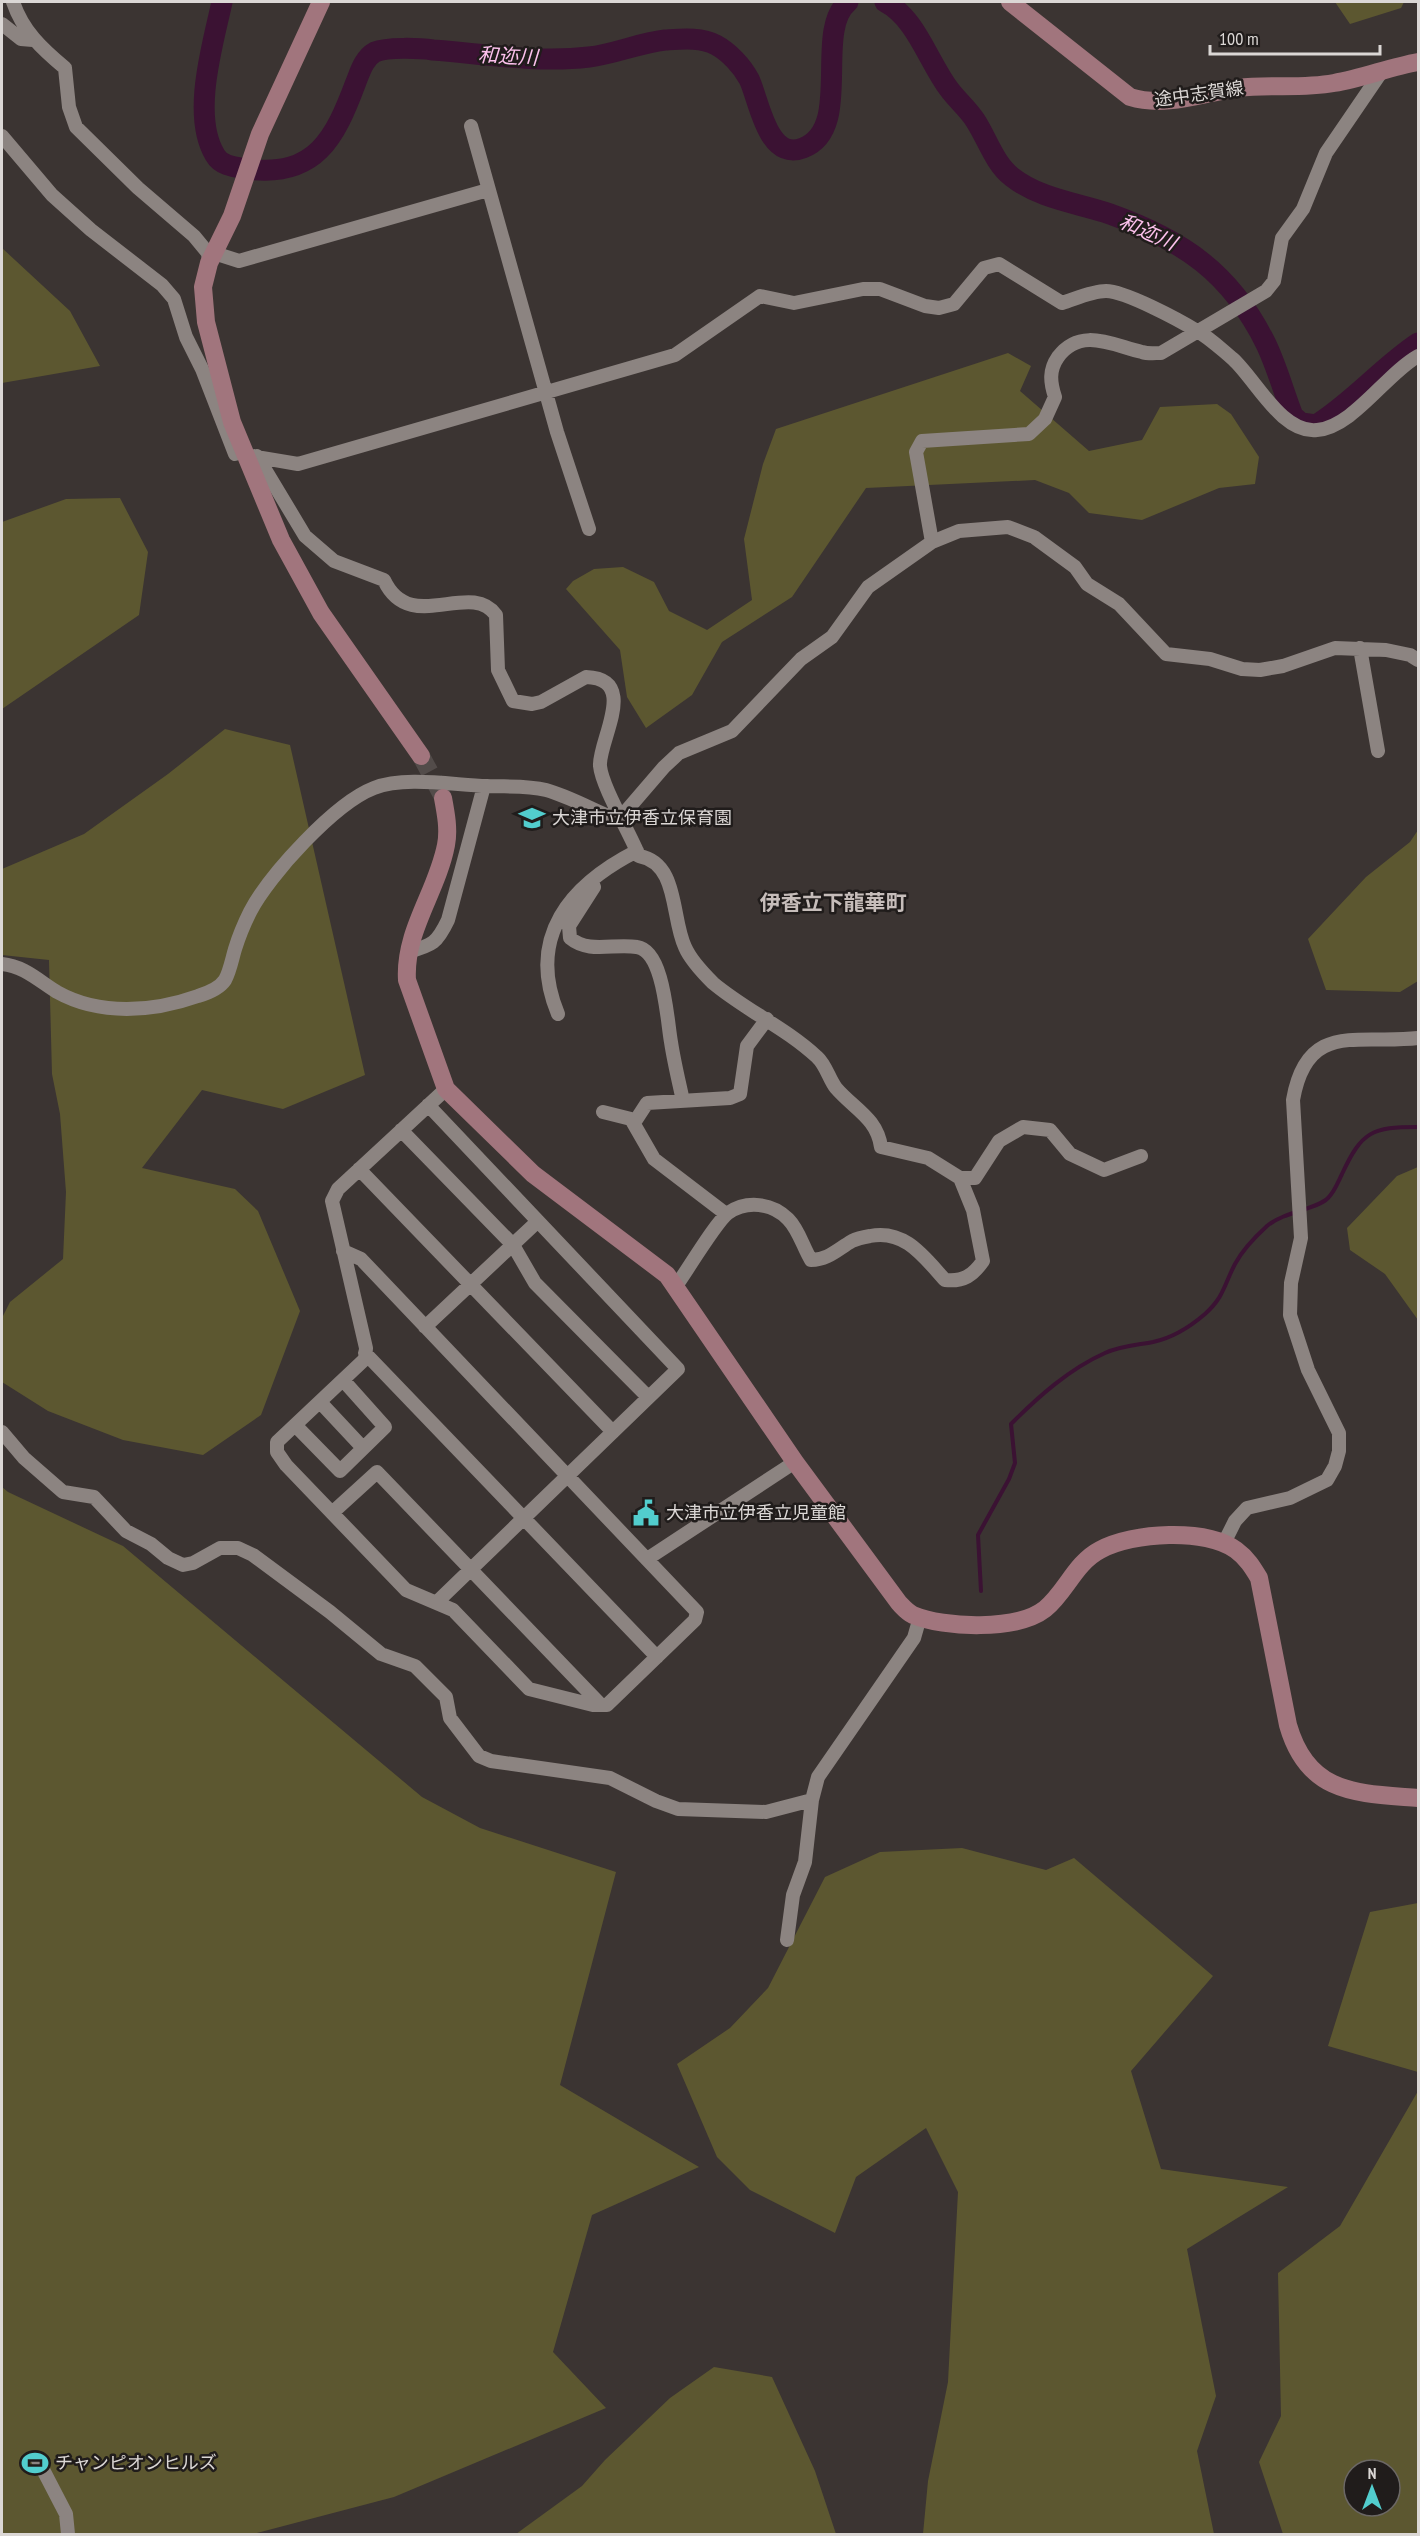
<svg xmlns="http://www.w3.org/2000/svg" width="1420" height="2536" font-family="'PT Sans Narrow','Noto Sans JP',sans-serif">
<rect width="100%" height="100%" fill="#3b3432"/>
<path fill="#5c5730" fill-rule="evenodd" d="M1335,2H1404L1401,8L1350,24Z
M2,248L70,311L100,366L2,383Z
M1008,353L1031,366L1020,391L1089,451L1142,440L1160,407L1217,404L1231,414L1259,457L1255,484L1219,488L1142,520L1089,513L1069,493L1035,480L866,488L792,597L722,642L692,695L646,728L627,697L620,650L566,589L573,581L594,569L623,567L654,582L669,611L707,630L752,600L744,539L763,464L776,429Z
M120,498L148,552L139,615L2,709V522L66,499Z
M225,729L290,745L365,1075L283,1109L202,1090L142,1168L235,1189L258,1211L300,1311L261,1415L203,1455L123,1440L48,1411L2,1382V1318L10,1302L63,1259L66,1192L60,1114L52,1074L49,960L2,955V869L84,834L168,774Z
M1418,830V981L1400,992L1326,990L1308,939L1366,877L1410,842Z
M1418,1167V1320L1385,1274L1350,1250L1347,1228L1397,1176Z
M2,1487L8,1492L123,1546L422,1797L480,1828L616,1872L560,2085L699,2167L592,2215L553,2352L606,2408L394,2497L253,2534H2Z
M962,1848L1046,1870L1074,1858L1213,1976L1131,2071L1161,2169L1288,2187L1187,2249L1216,2396L1197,2451L1214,2534H923L928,2481L948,2382L958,2192L926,2128L856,2177L835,2233L750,2190L717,2157L677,2064L730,2028L768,1988L825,1877L880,1852Z
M1418,1903V2072L1328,2046L1370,1912Z
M1418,2091V2534H1283L1259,2462L1281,2416L1278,2273L1340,2226ZM1354,2470H1390V2506H1354Z
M714,2367L772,2377L815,2471L836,2534H516L582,2486L605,2460L670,2398Z"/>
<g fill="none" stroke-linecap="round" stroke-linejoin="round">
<path stroke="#3b1233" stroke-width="4" d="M981,1591L978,1535L1009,1479L1015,1463L1011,1424C1038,1397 1069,1369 1105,1353C1120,1346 1137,1345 1153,1342C1172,1338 1191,1326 1205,1314C1224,1297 1224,1285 1235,1264C1242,1251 1256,1236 1267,1226C1285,1211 1316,1210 1328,1198C1335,1191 1338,1182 1342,1174C1362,1131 1372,1127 1418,1127"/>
<path stroke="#3b1233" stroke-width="21" d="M222,2C213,44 191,115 215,155C221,166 235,167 247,169C316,178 335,138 356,82C360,72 364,58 375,52C387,47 419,48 433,50C484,54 538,63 589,57C615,54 639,43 665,40C682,39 701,37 716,45C729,52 742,66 749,79C759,99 767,162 803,148C854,129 813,31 848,2
M885,2C916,18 928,61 949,89C957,100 968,109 975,120C987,138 994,163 1012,177C1040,199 1078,203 1110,214C1183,240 1231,273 1266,344C1277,367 1284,393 1293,416L1301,423L1316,425C1353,402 1382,367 1418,343"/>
<path stroke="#534c4a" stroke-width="18" stroke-dasharray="18 9" stroke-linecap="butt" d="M421,756L443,797"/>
<path stroke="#8c8481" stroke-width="14" d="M13,2C23,31 41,48 65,68L69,107L76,127L138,188L194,236L208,253L209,263
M2,24L21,39L33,40
M471,126L557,432L589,529
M2,136L52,195L91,230L162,285L174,299L186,337L202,369L235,454
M214,253L239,261L488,190
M251,456L298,464L675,355L760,296L794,303L863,289H880L925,306L939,308L954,304L984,268L999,264L1062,303C1075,299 1092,291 1106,291C1125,291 1179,320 1197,331C1210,338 1222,350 1233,359C1256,380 1282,434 1317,430C1353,427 1386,374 1418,356
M257,456L305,536L334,561L384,580C410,636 470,579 496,615L498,670L513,701L532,704L541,702L586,677C640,679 598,741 600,766C602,787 630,833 639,856C679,863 671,918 685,947C690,959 704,974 713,983C745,1010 786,1028 817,1057C826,1065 829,1079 836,1088C854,1109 877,1118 881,1147L928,1158L960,1178H975L999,1141L1023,1127L1050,1130L1070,1154L1104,1170L1141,1156
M932,542L959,531L1008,527L1034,537L1075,567L1087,584L1119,604L1166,654L1210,659L1242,669L1260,670L1283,666L1335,648L1386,650L1410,655L1418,660
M1360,648L1378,751
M592,882L594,887L569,926L570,938C589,954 614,943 637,947C664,951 667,1020 671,1042C674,1062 679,1082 683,1101
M408,952C433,945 437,943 448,920L484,786
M2,964C24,966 39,981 57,992C100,1016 153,1012 198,996C208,993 219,989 225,980C230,971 232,959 235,949C239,936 244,924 250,912C269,875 335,803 374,788C405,776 453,785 487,786C505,787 527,785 546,790C568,796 591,809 613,818L621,817L664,767L679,753L732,731L801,659L832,637L868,587L932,542L916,452L922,441L1029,434L1045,419L1055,397C1050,382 1049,370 1058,357C1081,326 1114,346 1142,352C1148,354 1155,353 1161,353L1266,291L1274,281L1282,238L1303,209L1326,153L1382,71
M558,1014C526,937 570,885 637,851
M428,1105L678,1369L437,1602
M603,1112L631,1119L654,1159L726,1214
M634,1123L647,1103L730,1098L740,1094L747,1046L767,1019
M401,1130L513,1245L535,1283L648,1397
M359,1169L613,1432
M343,1251L361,1259L697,1612L695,1620L607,1705H593L529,1689L453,1610L406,1590L286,1465L277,1452V1442L365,1359L366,1348L332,1201L338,1189L446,1089
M676,1286C687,1271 716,1222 728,1213C747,1200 772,1203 788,1219C799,1230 803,1247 811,1260C828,1260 838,1249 852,1241C858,1238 864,1237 870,1236C905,1229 924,1257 945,1280C964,1282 973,1275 983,1261L973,1210L960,1178
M425,1327L538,1221
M365,1353L657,1657
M320,1402L363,1448
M295,1425L340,1471L385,1427L343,1380
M2,1432L24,1458L63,1492L94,1497L126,1531L151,1544L168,1558L183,1565L193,1563L220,1548H238L253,1555L330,1612L381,1654L415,1666L446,1697L450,1718L479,1756L491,1761L610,1778L656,1801L678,1809L766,1812L812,1800L818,1777L914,1638L920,1617
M332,1513L377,1472L601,1705
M1226,1539L1235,1521L1247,1508L1290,1498L1327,1480L1335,1466L1339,1451V1433L1308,1370L1290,1315L1291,1283L1301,1238L1293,1100C1307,1020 1359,1045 1418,1038
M647,1559L795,1462
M787,1940L793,1895L805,1862L812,1800
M38,2460L66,2514L68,2534"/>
<path stroke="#a1757d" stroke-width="18" d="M321,2L260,134L232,216L209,263L203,287L206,322L232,422L281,540L321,613L421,756
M1010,2L1130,97C1166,108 1203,93 1238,88C1270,84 1302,89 1334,83C1363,78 1390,67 1418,62
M443,798C446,814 449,830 446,845C437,892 404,931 407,980L446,1089L533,1174L667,1275L795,1462L899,1603C903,1607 907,1612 913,1615C944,1628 1017,1631 1045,1609C1066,1592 1075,1563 1100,1550C1133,1532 1206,1528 1236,1550C1247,1558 1253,1568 1259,1578L1288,1725C1308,1795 1357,1793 1418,1798"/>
</g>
<defs>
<g id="school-bare" transform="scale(2.07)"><path d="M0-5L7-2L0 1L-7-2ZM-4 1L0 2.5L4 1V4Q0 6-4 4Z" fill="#52cdcd" stroke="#201c1b" stroke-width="2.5" paint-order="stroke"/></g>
<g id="civic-bare" transform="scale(2.07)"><path d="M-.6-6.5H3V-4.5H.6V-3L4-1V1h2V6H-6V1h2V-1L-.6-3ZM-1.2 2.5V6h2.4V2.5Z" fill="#52cdcd" stroke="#201c1b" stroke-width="2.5" paint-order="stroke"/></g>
<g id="stadium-bare" transform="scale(2.07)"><path d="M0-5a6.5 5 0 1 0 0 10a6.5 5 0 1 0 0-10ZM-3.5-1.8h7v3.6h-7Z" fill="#52cdcd" stroke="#201c1b" stroke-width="2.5" paint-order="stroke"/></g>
</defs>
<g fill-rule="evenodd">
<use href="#school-bare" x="532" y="818"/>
<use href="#civic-bare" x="646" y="1513"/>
<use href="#stadium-bare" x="35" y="2463"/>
</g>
<g text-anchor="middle" stroke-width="5" stroke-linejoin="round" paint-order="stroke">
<g font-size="18" fill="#dbd7d5" stroke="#201c1b">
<text transform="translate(1199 94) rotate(-8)" y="6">途中志賀線</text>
</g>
<g font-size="18" fill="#dbd7d5" stroke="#201c1b" text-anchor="start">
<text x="552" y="824">大津市立伊香立保育園</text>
<text x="666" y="1519">大津市立伊香立児童館</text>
<text x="55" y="2469">チャンピオンヒルズ</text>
</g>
<g font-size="20" font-style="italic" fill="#fdc1ed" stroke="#201c1b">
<text transform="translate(508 56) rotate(3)" y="7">和迩川</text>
<text transform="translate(1148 232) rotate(24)" y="7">和迩川</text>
</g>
<g font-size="21" font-weight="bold" fill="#c6bdba" stroke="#201c1b">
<text x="833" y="910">伊香立下龍華町</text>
</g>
</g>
<rect width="1420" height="2536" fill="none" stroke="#dbd7d5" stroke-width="6"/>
<g transform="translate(1372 2488)"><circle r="28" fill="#201c1b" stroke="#6b6765" stroke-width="1.5"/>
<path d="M0-4.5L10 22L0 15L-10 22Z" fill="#52cdcd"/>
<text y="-9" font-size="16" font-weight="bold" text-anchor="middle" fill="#dbd7d5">N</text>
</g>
<path d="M1210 45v9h170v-9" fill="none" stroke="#dbd7d5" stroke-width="3"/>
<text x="1219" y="45" font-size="18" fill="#dbd7d5" stroke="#201c1b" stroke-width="4.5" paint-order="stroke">100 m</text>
</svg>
